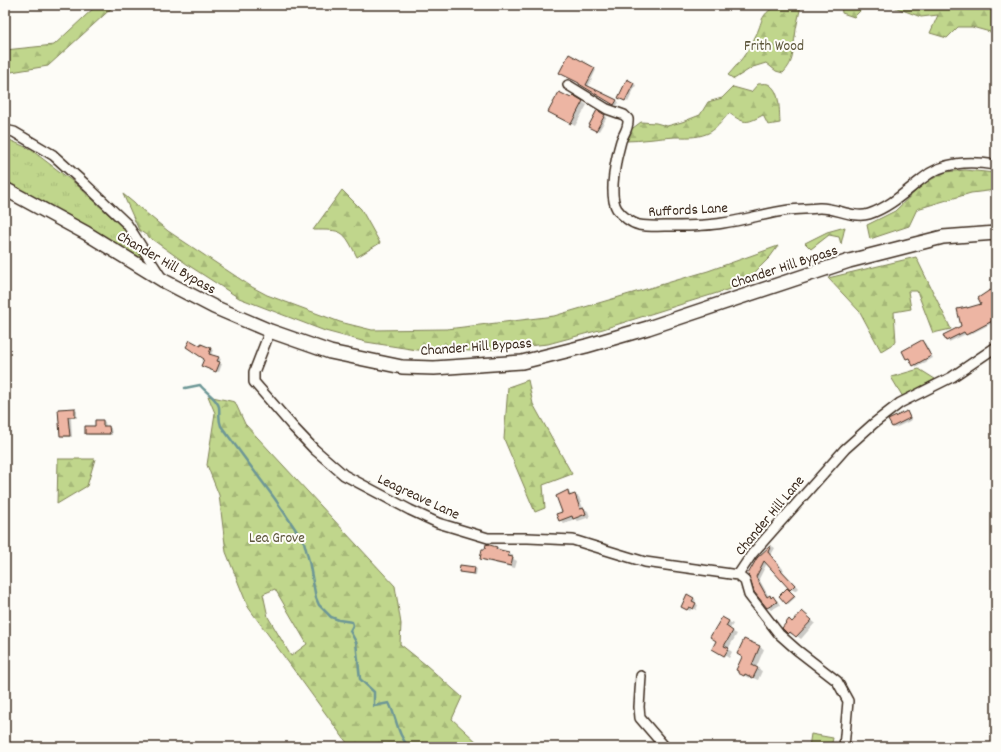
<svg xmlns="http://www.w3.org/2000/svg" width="1001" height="752" font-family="Dekko,sans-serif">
<defs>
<pattern id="grass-tufts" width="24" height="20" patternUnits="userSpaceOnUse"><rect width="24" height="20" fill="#c0d68c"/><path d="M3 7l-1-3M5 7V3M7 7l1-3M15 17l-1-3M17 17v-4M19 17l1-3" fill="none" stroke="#a6b878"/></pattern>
<pattern id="forest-firs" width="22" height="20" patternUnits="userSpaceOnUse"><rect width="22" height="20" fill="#c0d68c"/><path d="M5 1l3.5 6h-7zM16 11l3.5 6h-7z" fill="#a6b878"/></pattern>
</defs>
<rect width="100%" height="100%" fill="#fdfcf7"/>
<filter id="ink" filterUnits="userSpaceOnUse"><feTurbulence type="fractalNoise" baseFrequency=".025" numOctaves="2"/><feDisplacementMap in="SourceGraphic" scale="8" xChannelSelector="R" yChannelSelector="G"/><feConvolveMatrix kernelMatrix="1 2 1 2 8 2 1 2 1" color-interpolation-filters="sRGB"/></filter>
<g filter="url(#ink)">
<path fill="url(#grass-tufts)" stroke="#7e8055" d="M5,138L30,149L76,184L125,230L144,260L46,203L5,183Z"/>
<path fill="url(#forest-firs)" stroke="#7e8055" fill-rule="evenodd" d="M97,5H115L48,66L5,73V50L54,45Z
M777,5H801C799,16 796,26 795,37C792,52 795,61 783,73L776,71L766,63L753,67L734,79L728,75C739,63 748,52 755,37C764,20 758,17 777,5Z
M841,5H869L864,7L854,17L842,13Z
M889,5H996V27L990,32L972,27H958L947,38L930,33L938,15L921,17Z
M758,84C761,84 765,83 768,84C781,90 779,112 780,123L768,125L763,115C746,124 745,124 729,113C722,121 715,131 706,134C696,138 685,137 675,137C658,138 642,141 625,141L629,131L641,122L656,123L667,126L682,122L700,115L708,102L722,98L733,87L751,92Z
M965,170L996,173V190L971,193L917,209L909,226L870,239L867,225L895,211L924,183L946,172Z
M342,190L361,209L380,243L357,257C343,229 343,230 313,230Z
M123,194L168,231L252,287L267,295L340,322L372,330L447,329L554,316L708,271L778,246L770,257L753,274L733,288L603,329L548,344L476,351L417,350L366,342L325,331L239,298L191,267L139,230Z
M845,227L841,244L839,237L829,235L811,249L805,243L827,232Z
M916,257L951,329L933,333L917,291H908L911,309L894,312L896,342L881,351L860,312L828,278Z
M919,369L935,379L903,397L891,377Z
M528,380L533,404L572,474L543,485L545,508L535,512L504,439L508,387Z
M208,396L235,402L245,424L395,586L401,624L400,644L426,665L462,697L452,719L479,744L486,747H412L388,744L404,747H378L377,743L369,747H350L248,607L226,552L219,495L207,465L215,413ZM275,589L307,644L291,656L268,617L263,594Z
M58,459H95L87,486L57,504Z"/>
<path fill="#c0d68c" stroke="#7e8055" d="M811,734L833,738L831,747H809Z"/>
<path fill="#0003" d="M569,56L596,70L588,87L619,102L617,106L580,84Z
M628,81L636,85L628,102L620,97Z
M573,96L587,105L575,126L549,112L571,100Z
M597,111L607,117L599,131L589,126Z
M990,292L992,293L996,300V321L969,335L966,334L949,342L947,340L962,326L968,309L983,305Z
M922,342L925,343L933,358L917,367L914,365L911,359L907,358Z
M202,345L213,350L211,355L221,359L219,363L222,364L219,372L204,367L205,358L201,347Z
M74,409L77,411V418H71L72,437H63L61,436L59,410Z
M907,412L909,414L912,420L895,428L892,427Z
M103,421L105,422L106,427L111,428L112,435H89L86,434Z
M567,491L572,496L575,495L579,497L583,508L588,511L590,517L578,521L575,519L564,523L560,520L563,513Z
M772,546L775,548L771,555L784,570L783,571L798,588L795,591L791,589L767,563L759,579L769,597L777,600L780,605L771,610L767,607L752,579L758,558Z
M497,547L501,550L500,551L513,555L512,558L517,561L515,568L485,561L481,559L486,550Z
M475,568L477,569L476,575L460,572Z
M789,590L796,597L788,604L787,603Z
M688,595L696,600L694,603L698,605L696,610L692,608L690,611L682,606Z
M802,612L815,623L801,639L794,634L793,635L788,633L790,621L793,622Z
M722,618L733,624L729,630L737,634L728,649L732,652L729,658L713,648L718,641Z
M745,640L764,649L756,668L762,671L758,680L749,676V678L743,675Z"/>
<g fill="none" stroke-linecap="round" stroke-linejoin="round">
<path stroke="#6d9796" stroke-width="2.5" d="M185,388L200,385C205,392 217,398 219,407C220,414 218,419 221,426L275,499L304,542L309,561L316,598L319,605L331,617L339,620L352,622L353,625L350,631L356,642L360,679L374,692V706L389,703C397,718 397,735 409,747"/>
</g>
<path fill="#edb5a3" stroke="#3b2a1e" d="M569,54L595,68L586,85L617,100L614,105L579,84V83L559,73Z
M627,79L634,83L625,101L618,98Z
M559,92L571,98L573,95L583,101L571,124L548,112Z
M597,110L605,115L596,131L588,127Z
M990,290L996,301V319L966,335L964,332L946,341L943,335L961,326L957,309L967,307V308L981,304L978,298Z
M190,340L201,346V344L211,348L209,354L219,357L217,361L220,362L216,372L201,366L204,359L186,347Z
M922,340L931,356L913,366L909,358L906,359L902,351Z
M75,408V417H68L70,436H60L58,409Z
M907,411L910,418L892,427L888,420Z
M95,420H103V426H109L110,434H85V426H95Z
M568,490L569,496L575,494L580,509L584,508L586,514L573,519L572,516L559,521L556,514L562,512L556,496Z
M486,544L497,547L496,549L509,552L508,556L513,557L511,566L480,559L482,549H485Z
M771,545L768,552L780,567L779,568L795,585L790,590L764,561L756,577L767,597L770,595L771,598L773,596L777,602L767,608L754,592L748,574L757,558Z
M460,565L475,567L474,574L459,572Z
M787,588L795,596L786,604L779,596Z
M687,594L694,598L692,601L696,603L693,609L689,607L687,610L681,607Z
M802,611L812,620L796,637L790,632L788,634L782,628L789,619L792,622Z
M722,617L729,621L726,626L733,631L724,646L729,648L724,656L712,649L716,641L710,637Z
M744,639L760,646L752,665L758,668L753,678L745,674L744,676L738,673V671L736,670L742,657L737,654Z"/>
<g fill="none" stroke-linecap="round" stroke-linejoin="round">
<g stroke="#3b2a1e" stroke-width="12">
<path id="minor" d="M568,85L607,109L624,115L628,119C629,128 624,133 621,141C616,158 608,195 617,209C622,216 631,223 639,225C649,227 662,226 672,226C689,226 706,226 723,223C745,220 767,213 789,210C799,209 809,209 819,208C835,207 853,219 869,214C890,207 905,192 922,179C943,161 970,161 996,165
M5,130L14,132L53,155L84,183L127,224L161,277
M270,331L254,372V382L294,428L314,449L344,475L410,510L438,523L488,538H528L573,540L645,562L738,575
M641,676L639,707L640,718L665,747
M844,747L848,701L837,681L797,650L779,634L749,595L745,581L738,575L752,554L845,449L873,424L900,403L952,377L996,347"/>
</g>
<g stroke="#3b2a1e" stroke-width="16">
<path id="highway" d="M5,189L86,233L164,281L214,307L270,331L330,352L402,367L434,368L522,362L586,346L648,328L849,261L943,237L996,233"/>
</g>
<use href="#minor" stroke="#fdfcf7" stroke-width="9"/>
<use href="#highway" stroke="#fdfcf7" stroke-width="13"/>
</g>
</g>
<g text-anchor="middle" stroke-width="4" stroke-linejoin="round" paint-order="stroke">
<g font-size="15" fill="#5c553a" stroke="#fdfcf7">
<text x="774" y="50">Frith Wood</text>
<text x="277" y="542">Lea Grove</text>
</g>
<g font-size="15" fill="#3b2a1e" stroke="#fdfcf7">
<text transform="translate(688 209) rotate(-3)" y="5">Ruffords Lane</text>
<text transform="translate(167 262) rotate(30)" y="5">Chander Hill Bypass</text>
<text transform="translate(784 266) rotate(-18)" y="5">Chander Hill Bypass</text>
<text transform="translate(476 346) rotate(-4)" y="5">Chander Hill Bypass</text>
<text transform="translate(419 496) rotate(25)" y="5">Leagreave Lane</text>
<text transform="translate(769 515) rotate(-50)" y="5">Chander Hill Lane</text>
</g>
</g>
<rect width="1001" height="752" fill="none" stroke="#fdfcf7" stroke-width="20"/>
<rect x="10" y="10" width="981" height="732" fill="none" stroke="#3b2a1e" stroke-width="1.5" filter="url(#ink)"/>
</svg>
